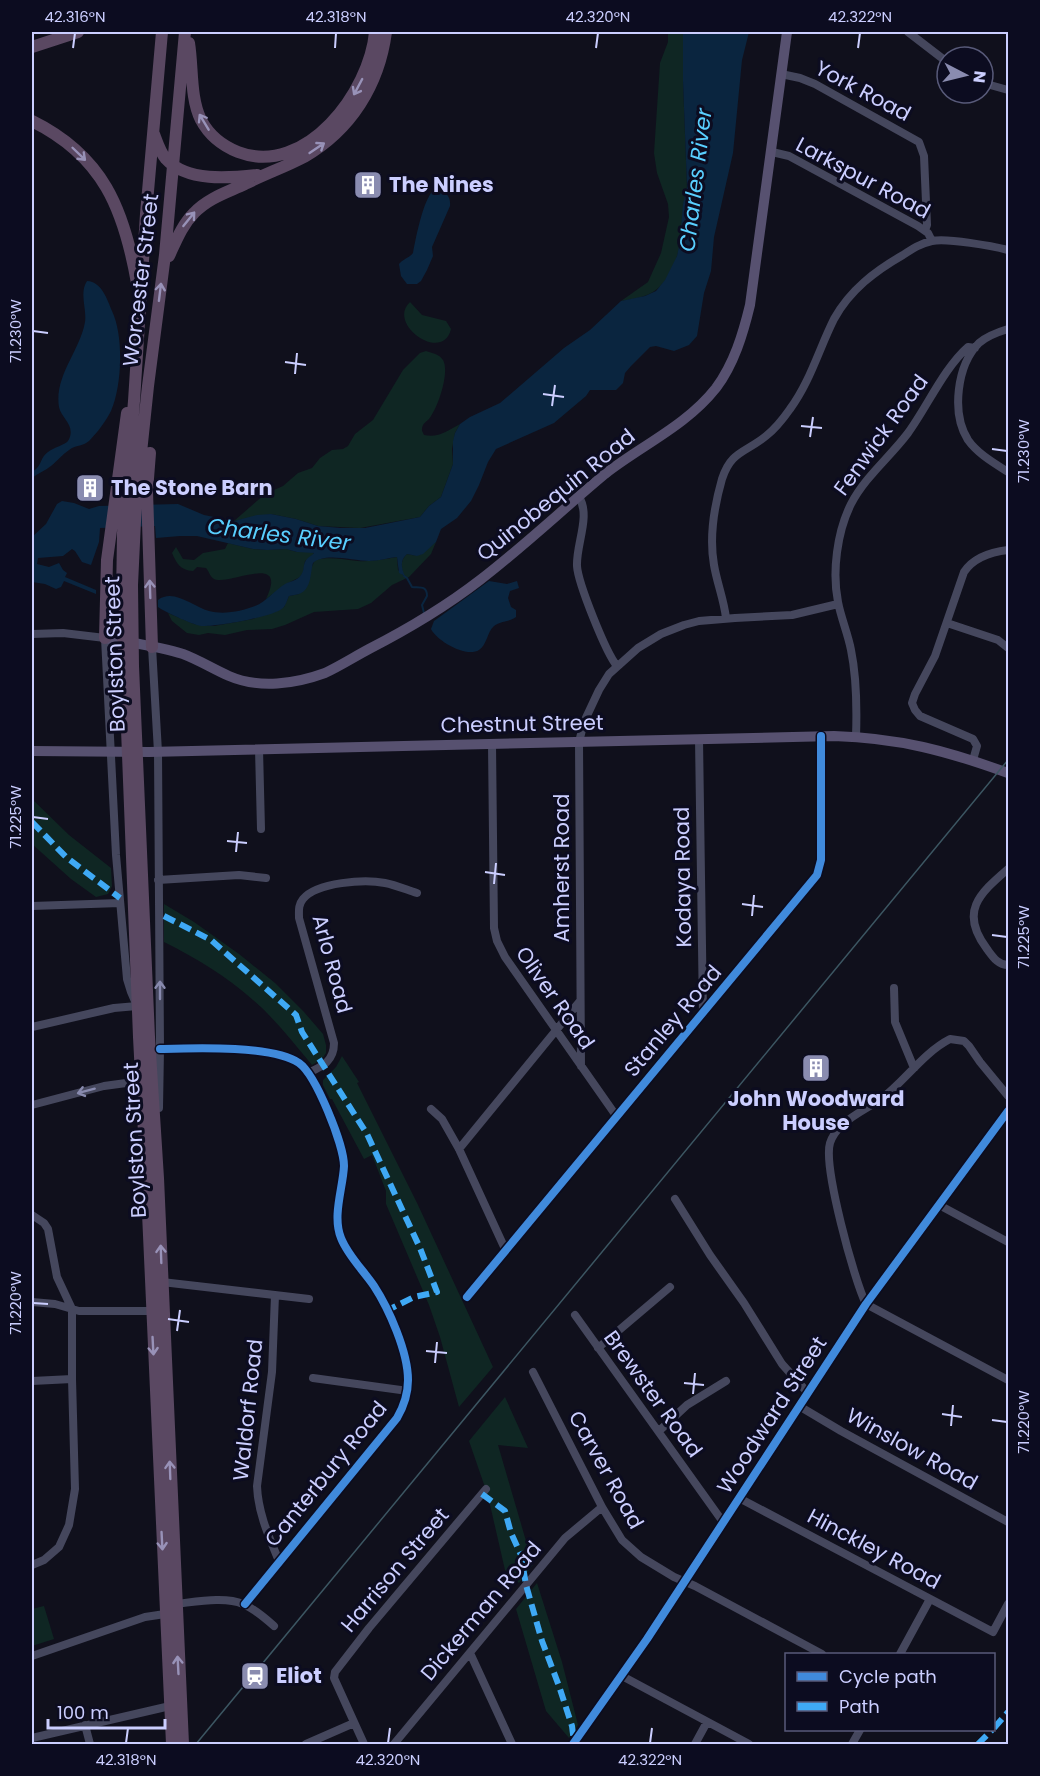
<svg xmlns="http://www.w3.org/2000/svg" width="1040" height="1776" font-family="Poppins,sans-serif">
<rect width="100%" height="100%" fill="#10101c"/>
<path fill="#0f2623" d="M668,32H683V81L687,187C680,220 686,265 657,289C648,297 633,299 621,301L648,282L661,253L669,217L668,204L657,173L654,153L660,63L668,42Z
M410,302L422,315L446,321L451,329C443,364 386,324 410,302Z
M426,351C432,353 439,354 443,360C450,372 438,408 429,419C427,421 424,423 423,425C421,430 422,431 424,435C439,438 447,431 460,424L455,433L452,449L453,464L441,497L429,506L420,517L360,528L318,526L296,519L271,514L234,521L265,494L283,486L298,473L312,468L320,458L332,450L343,449L348,446L355,434L373,420L403,370L420,353Z
M436,542L431,554L409,577L392,585L371,603L358,609L314,612L285,625L272,629L247,630L225,635L208,633L199,635L187,633L172,621L168,613L194,624L214,626L253,619L284,607L289,596L299,594L315,560C330,556 344,560 358,561C372,562 384,559 397,557L398,570L404,576C401,568 400,560 407,554C426,559 423,549 436,542Z
M228,543L253,549L267,550L286,549L297,552H312L314,554L305,561L303,573L300,577L288,583L266,599C289,551 229,586 214,579C210,577 209,571 206,568L197,567L193,571C180,570 177,564 172,553L176,547L183,559L194,560L203,553L225,549Z
M32,799L69,835L111,868L112,886L108,894L96,897L71,879L32,844Z
M164,904L194,922L239,954L275,983L304,1012L323,1034L326,1045V1053L322,1059L312,1065C293,1042 275,1019 253,1000C226,976 196,958 164,942Z
M342,1056L359,1082L357,1083L418,1205L493,1367L459,1407L440,1337L429,1305L386,1204V1191L372,1155L364,1159L332,1099H330L323,1085V1080L336,1067Z
M505,1397L528,1448L498,1445L533,1565L519,1583L505,1570L488,1496L469,1441Z
M537,1583L562,1662L578,1725L569,1738L546,1711L516,1609Z
M44,1606L54,1639L32,1646V1609Z"/>
<path fill="#0a253f" d="M683,32H749L742,60L733,153L714,237L711,271L704,293L697,336L689,345L674,351L656,346L650,347L631,366L625,373L623,383L616,390H590L586,396L554,423L496,449L488,462L479,485L471,501L457,518L441,529L436,542L423,554L417,556L407,554C400,560 401,568 405,576L399,573L397,557C387,558 379,561 369,561C353,561 325,552 313,563C310,573 312,589 299,594C296,595 293,595 289,596C287,600 286,605 283,608C274,617 214,627 201,626C191,624 170,614 161,609L158,607V600C174,588 193,607 209,611C224,615 242,611 255,606C266,602 275,590 285,584C290,581 297,581 301,575C304,571 303,567 305,562C307,557 312,556 314,553L297,552L286,549L267,550L253,549L197,536H180L156,538L155,526L100,528L99,542L91,565L82,562L75,551L72,549L63,556L38,558L37,564L49,567L59,563L63,570L67,573L65,577L96,590V594L64,581L61,587L56,589L45,584L32,582V537L46,524L57,504L62,501L74,503L89,509L99,506L178,504L204,515L234,521L257,515L271,514L296,519L318,526L341,528H365L420,517L429,506L441,497L453,464V441L455,433L460,424L470,417L500,403L564,348L590,330L621,301L645,296L656,291L665,280L677,256L680,241L683,204L687,187L683,81Z
M439,188C446,192 451,197 450,206L432,247L433,256L427,270L421,281L417,284H407L401,276L399,264C403,259 409,258 413,253C416,237 422,206 431,193C434,189 435,189 439,188Z
M87,281C102,282 107,299 112,311C124,336 122,386 111,411C106,421 97,433 89,441C83,446 79,445 72,448C65,452 58,460 51,466C45,471 38,473 32,478V472C43,465 39,459 48,452C53,448 66,444 68,441C77,426 61,418 59,407C54,376 80,351 85,322C87,309 79,293 87,281Z
M489,581L507,584L517,581L519,588L510,591L508,598L511,607L516,610V617C509,622 501,621 494,626C487,632 487,645 479,650C466,658 437,641 431,629L434,621Z"/>
<g fill="none" stroke-linecap="round" stroke-linejoin="round">
<path stroke="#0a253f" stroke-width="2" d="M404,576L407,578L412,587C419,588 427,585 427,596L422,605L424,613"/>
<path stroke="#45475d" stroke-width="8" d="M908,32L947,62
M781,74L800,78L815,84L919,142L924,156L927,225L925,230
M983,83L1008,90
M772,152L789,156L918,226L928,233L932,241
M1008,329C998,332 987,336 979,343C957,365 951,413 968,440C978,454 994,463 1008,472
M579,497C591,516 576,544 577,566C578,583 606,653 617,666
M726,618C724,600 717,583 714,565C709,537 714,507 722,479C731,451 745,453 766,436C775,429 783,419 790,409C810,382 819,349 834,319C850,290 875,271 903,255C912,249 921,243 932,241C948,238 992,246 1008,250
M947,623L998,640L1008,648
M32,634L63,633L105,638L116,855L127,979L131,992L137,1006L114,1008L32,1027
M152,647L158,752L160,1049L159,1108
M856,737C857,708 857,679 851,650C848,634 841,618 838,602C832,572 837,532 851,504C865,477 890,457 908,433C927,407 944,368 968,347L975,348
M699,739L703,1014
M492,744L494,928L497,941L505,957L617,1117
M259,749L261,829
M973,760L977,746L973,739L920,716L915,710L912,703L915,694L935,656L964,572C974,557 991,552 1008,550
M1008,869C979,894 959,912 987,949C993,957 998,965 1008,965
M158,880L239,875L266,878
M32,906L120,903
M894,988L895,1022L914,1068
M160,1049C194,1048 272,1045 299,1063C316,1075 344,1145 344,1166C343,1188 332,1216 341,1238C348,1256 364,1271 374,1286C389,1309 408,1352 408,1380C408,1394 404,1406 397,1418L245,1604
M581,1066L579,742L584,722L599,690L609,674L638,648L661,634L684,625L699,621L735,618L792,615L838,604
M308,1073C323,1066 334,1061 334,1043L299,918C299,911 298,905 303,899C317,882 365,879 385,883C396,885 407,890 417,893
M1008,1096L980,1062L969,1046L964,1041L950,1039C923,1053 905,1081 881,1099C868,1108 854,1114 842,1125C837,1130 832,1136 830,1143C823,1166 854,1280 866,1304L1008,1380
M32,1105L104,1086L141,1081
M431,1109L442,1119L459,1149L506,1251
M459,1149L580,1001
M675,1199L710,1255L744,1303L782,1364L808,1393
M939,1205L1008,1242
M32,1215L44,1223L48,1229L57,1277L72,1309V1379L75,1489L69,1525L59,1547L44,1560L32,1565
M162,1282L309,1299
M275,1295L272,1372L257,1486C258,1513 269,1537 279,1561
M467,1297L817,875L821,860V736
M32,1302L55,1304L79,1311H151
M575,1315L723,1522
M598,1348L670,1287
M533,1372L602,1507L622,1540L641,1557L674,1577L695,1586L822,1654
M313,1378L408,1391
M32,1381L72,1379
M799,1406L841,1431L1008,1522
M659,1431L687,1405L726,1381
M739,1498L993,1632L1008,1604
M175,1604C195,1602 225,1596 243,1604C255,1609 265,1618 274,1626
M470,1653L512,1744
M900,1654L930,1599
M32,1656L145,1617L165,1614
M622,1676L749,1744
M85,1725L90,1744
M32,1738L170,1706
M306,1744L354,1723
M364,1744L334,1678L335,1672L369,1628L486,1489
M394,1744L565,1538L602,1507
M573,1744L647,1639L866,1304L1008,1111
M695,1744L707,1722
M852,1744L860,1730"/>
<path stroke="#575170" stroke-width="10" d="M105,638C131,643 158,646 183,654C199,660 213,669 229,676C259,689 295,684 325,673C340,666 354,657 369,649C408,629 445,607 480,580C523,547 563,509 605,474C642,445 686,426 716,388C734,364 743,334 750,305L787,32
M32,751L149,752L834,736C900,738 947,751 1008,773"/>
<path stroke="#5a4862" stroke-width="12" d="M162,32L146,214L134,401L123,533L122,601L139,1037L147,1191L172,1744
M189,43C193,67 190,98 201,120C209,135 223,146 238,152C306,178 370,91 375,32
M32,47L78,32
M32,121C103,156 124,209 137,283
M154,134C157,142 160,152 166,159C187,182 229,178 257,175
M169,256C176,241 182,225 194,213C208,198 228,192 245,184C265,174 285,167 304,157C351,130 379,85 386,32
M150,453L147,491L152,647
M105,638L107,560L127,413
M183,1744L158,1178L149,1037L133,666L132,585L136,500L148,386L165,255L185,32"/>
<path stroke="#3c5662" stroke-width="1.5" d="M196,1744L1008,760"/>
<path stroke="#3fa9f5" stroke-width="6" stroke-dasharray="12 6" stroke-linecap="butt" d="M32,822L66,857L120,898
M164,916L211,940L296,1015L302,1032L367,1134L420,1248L437,1292L414,1297L388,1310
M482,1494L505,1511L511,1533L521,1555L526,1585L542,1641L559,1686L572,1726L574,1742
M994,1728L1008,1712
M978,1744L992,1730"/>
<g stroke="#0c0c20" stroke-width="11">
<path id="cycleway" d="M160,1049C194,1048 272,1045 299,1063C316,1075 344,1145 344,1166C343,1188 332,1216 341,1238C348,1256 364,1271 374,1286C389,1309 408,1352 408,1380C408,1394 404,1406 397,1418L245,1604
M467,1297L817,875L821,860V736
M573,1744L647,1639L866,1304L1008,1111"/>
</g>
<use href="#cycleway" stroke="#408adc" stroke-width="8"/>
</g>
<defs><path id="oneway-shaft" d="M-6 0H5M1.5-3L5.5 0L1.5 3" fill="none" stroke-width="1.6" stroke-linecap="round" stroke-linejoin="round" transform="scale(1.5)"/></defs>
<g stroke="#9892b8">
<use href="#oneway-shaft" transform="translate(358 87) rotate(118)"/>
<use href="#oneway-shaft" transform="translate(204 122) rotate(-121)"/>
<use href="#oneway-shaft" transform="translate(317 148) rotate(-34)"/>
<use href="#oneway-shaft" transform="translate(79 154) rotate(44)"/>
<use href="#oneway-shaft" transform="translate(189 219) rotate(-51)"/>
<use href="#oneway-shaft" transform="translate(160 292) rotate(-83)"/>
<use href="#oneway-shaft" transform="translate(150 589) rotate(-92)"/>
<use href="#oneway-shaft" transform="translate(161 1254) rotate(-92)"/>
<use href="#oneway-shaft" transform="translate(153 1346) rotate(87)"/>
<use href="#oneway-shaft" transform="translate(170 1470) rotate(-92)"/>
<use href="#oneway-shaft" transform="translate(162 1541) rotate(87)"/>
<use href="#oneway-shaft" transform="translate(178 1665) rotate(-93)"/>
</g>
<g stroke="#888aae">
<use href="#oneway-shaft" transform="translate(160 990) rotate(-90)"/>
<use href="#oneway-shaft" transform="translate(86 1091) rotate(165)"/>
</g>
<path fill="none" stroke="#cbceff" stroke-width="2" d="M73,48L75,33M335,48L336,33M596,48L598,33M858,48L860,33M33,331L48,333M285,362L306,365M295,374L297,353M543,394L564,397M552,406L555,385M801,426L822,428M810,437L813,417M992,449L1007,451M33,817L48,819M227,841L247,843M236,852L238,832M485,872L505,875M494,884L496,863M742,904L763,907M752,916L754,895M992,935L1007,937M33,1303L48,1304M168,1319L189,1322M177,1331L180,1310M426,1351L447,1353M435,1363L437,1342M684,1383L704,1385M693,1394L695,1373M942,1414L962,1417M992,1420L1007,1422M951,1426L953,1405M126,1743L128,1728M388,1743L390,1728M650,1743L652,1728"/>
<defs>
<g id="building-square" transform="scale(1.5)"><rect x="-9" y="-9" width="18" height="18" rx="4" fill="#8a8cb0" stroke="#0c0c20"/><path d="M-4-6H4V6H1V3H-1V6H-4ZM-2.5-4.3h1.7v1.8h-1.7ZM.8-4.3h1.7v1.8H.8ZM-2.5-1h1.7V.8h-1.7ZM.8-1h1.7V.8H.8Z" fill="#fff"/></g>
<g id="station-square" transform="scale(1.5)"><rect x="-9" y="-9" width="18" height="18" rx="4" fill="#8a8cb0" stroke="#0c0c20"/><path d="M-3-6H3Q5-6 5-4V2Q5 4 3 4L4.5 6H3L1.5 4h-3L-3 6H-4.5L-3 4Q-5 4-5 2V-4Q-5-6-3-6ZM-3.5-4v3h7v-3ZM-3.5 1v1.5H-2V1ZM2 1v1.5H3.5V1Z" fill="#fff"/></g>
</defs>
<g fill-rule="evenodd">
<use href="#building-square" x="368" y="185"/>
<use href="#building-square" x="90" y="488"/>
<use href="#building-square" x="816" y="1068"/>
<use href="#station-square" x="255" y="1676"/>
</g>
<g text-anchor="middle" stroke-width="6" stroke-linejoin="round" paint-order="stroke">
<g font-size="21" fill="#cbceff" stroke="#0c0c20">
<text transform="translate(863 91) rotate(28)" y="7">York Road</text>
<text transform="translate(863 178) rotate(28)" y="7">Larkspur Road</text>
<text transform="translate(141 280) rotate(-83)" y="7">Worcester Street</text>
<text transform="translate(881 435) rotate(-54)" y="7">Fenwick Road</text>
<text transform="translate(556 495) rotate(-39)" y="7">Quinobequin Road</text>
<text transform="translate(115 654) rotate(-92)" y="7">Boylston Street</text>
<text transform="translate(522 724) rotate(-1)" y="7">Chestnut Street</text>
<text transform="translate(562 868) rotate(-90)" y="7">Amherst Road</text>
<text transform="translate(683 877) rotate(-91)" y="7">Kodaya Road</text>
<text transform="translate(332 964) rotate(75)" y="7">Arlo Road</text>
<text transform="translate(555 998) rotate(55)" y="7">Oliver Road</text>
<text transform="translate(673 1021) rotate(-50)" y="7">Stanley Road</text>
<text transform="translate(135 1140) rotate(-93)" y="7">Boylston Street</text>
<text transform="translate(653 1394) rotate(54)" y="7">Brewster Road</text>
<text transform="translate(248 1410) rotate(-84)" y="7">Waldorf Road</text>
<text transform="translate(772 1415) rotate(-57)" y="7">Woodward Street</text>
<text transform="translate(912 1449) rotate(29)" y="7">Winslow Road</text>
<text transform="translate(606 1470) rotate(61)" y="7">Carver Road</text>
<text transform="translate(326 1474) rotate(-51)" y="7">Canterbury Road</text>
<text transform="translate(874 1549) rotate(28)" y="7">Hinckley Road</text>
<text transform="translate(395 1570) rotate(-50)" y="7">Harrison Street</text>
<text transform="translate(481 1611) rotate(-50)" y="7">Dickerman Road</text>
</g>
<g font-size="21" font-weight="bold" fill="#cbceff" stroke="#0c0c20" text-anchor="start">
<text x="389" y="192">The Nines</text>
<text x="111" y="495">The Stone Barn</text>
<text x="816" y="1106" text-anchor="middle">John Woodward<tspan x="816" dy="24">House</tspan></text>
<text x="276" y="1683">Eliot</text>
</g>
<g font-size="22" font-style="italic" fill="#59cfff" stroke="#0c0c20">
<text transform="translate(695 180) rotate(-83)" y="8">Charles River</text>
<text transform="translate(279 534) rotate(7)" y="8">Charles River</text>
</g>
</g>
<rect width="1040" height="1776" fill="none" stroke="#0c0c20" stroke-width="66"/>
<rect x="785" y="1653" width="210" height="78" fill="#0c0c20" stroke="#585a79" stroke-width="1.5"/>
<rect x="797" y="1672" width="30" height="9" fill="#408adc" stroke="#585a79" stroke-width="1.5"/>
<text x="839" y="1683" font-size="18" fill="#cbceff">Cycle path</text>
<rect x="797" y="1702" width="30" height="9" fill="#3fa9f5" stroke="#585a79" stroke-width="1.5"/>
<text x="839" y="1713" font-size="18" fill="#cbceff">Path</text>
<g transform="translate(965 75) rotate(97)"><circle r="28" fill="#0c0c20" stroke="#585a79" stroke-width="1.5"/>
<path d="M0-4.5L10 22L0 15L-10 22Z" fill="#8a8cb0"/>
<text y="-9" font-size="16" font-weight="bold" text-anchor="middle" fill="#cbceff">N</text>
</g>
<path d="M48 1719v9h117v-9" fill="none" stroke="#cbceff" stroke-width="3"/>
<text x="57" y="1719" font-size="18" fill="#cbceff" stroke="#0c0c20" stroke-width="4.5" paint-order="stroke">100 m</text>
<rect x="33" y="33" width="974" height="1710" fill="none" stroke="#cbceff" stroke-width="2"/>
<g font-size="15" text-anchor="middle" fill="#cbceff">
<text x="75" y="22">42.316°N</text>
<text x="336" y="22">42.318°N</text>
<text x="598" y="22">42.320°N</text>
<text x="860" y="22">42.322°N</text>
<text transform="translate(16 331) rotate(-90)" y="5">71.230°W</text>
<text transform="translate(1024 451) rotate(-90)" y="5">71.230°W</text>
<text transform="translate(16 817) rotate(-90)" y="5">71.225°W</text>
<text transform="translate(1024 937) rotate(-90)" y="5">71.225°W</text>
<text transform="translate(16 1303) rotate(-90)" y="5">71.220°W</text>
<text transform="translate(1024 1422) rotate(-90)" y="5">71.220°W</text>
<text x="126" y="1765">42.318°N</text>
<text x="388" y="1765">42.320°N</text>
<text x="650" y="1765">42.322°N</text>
</g>
</svg>
